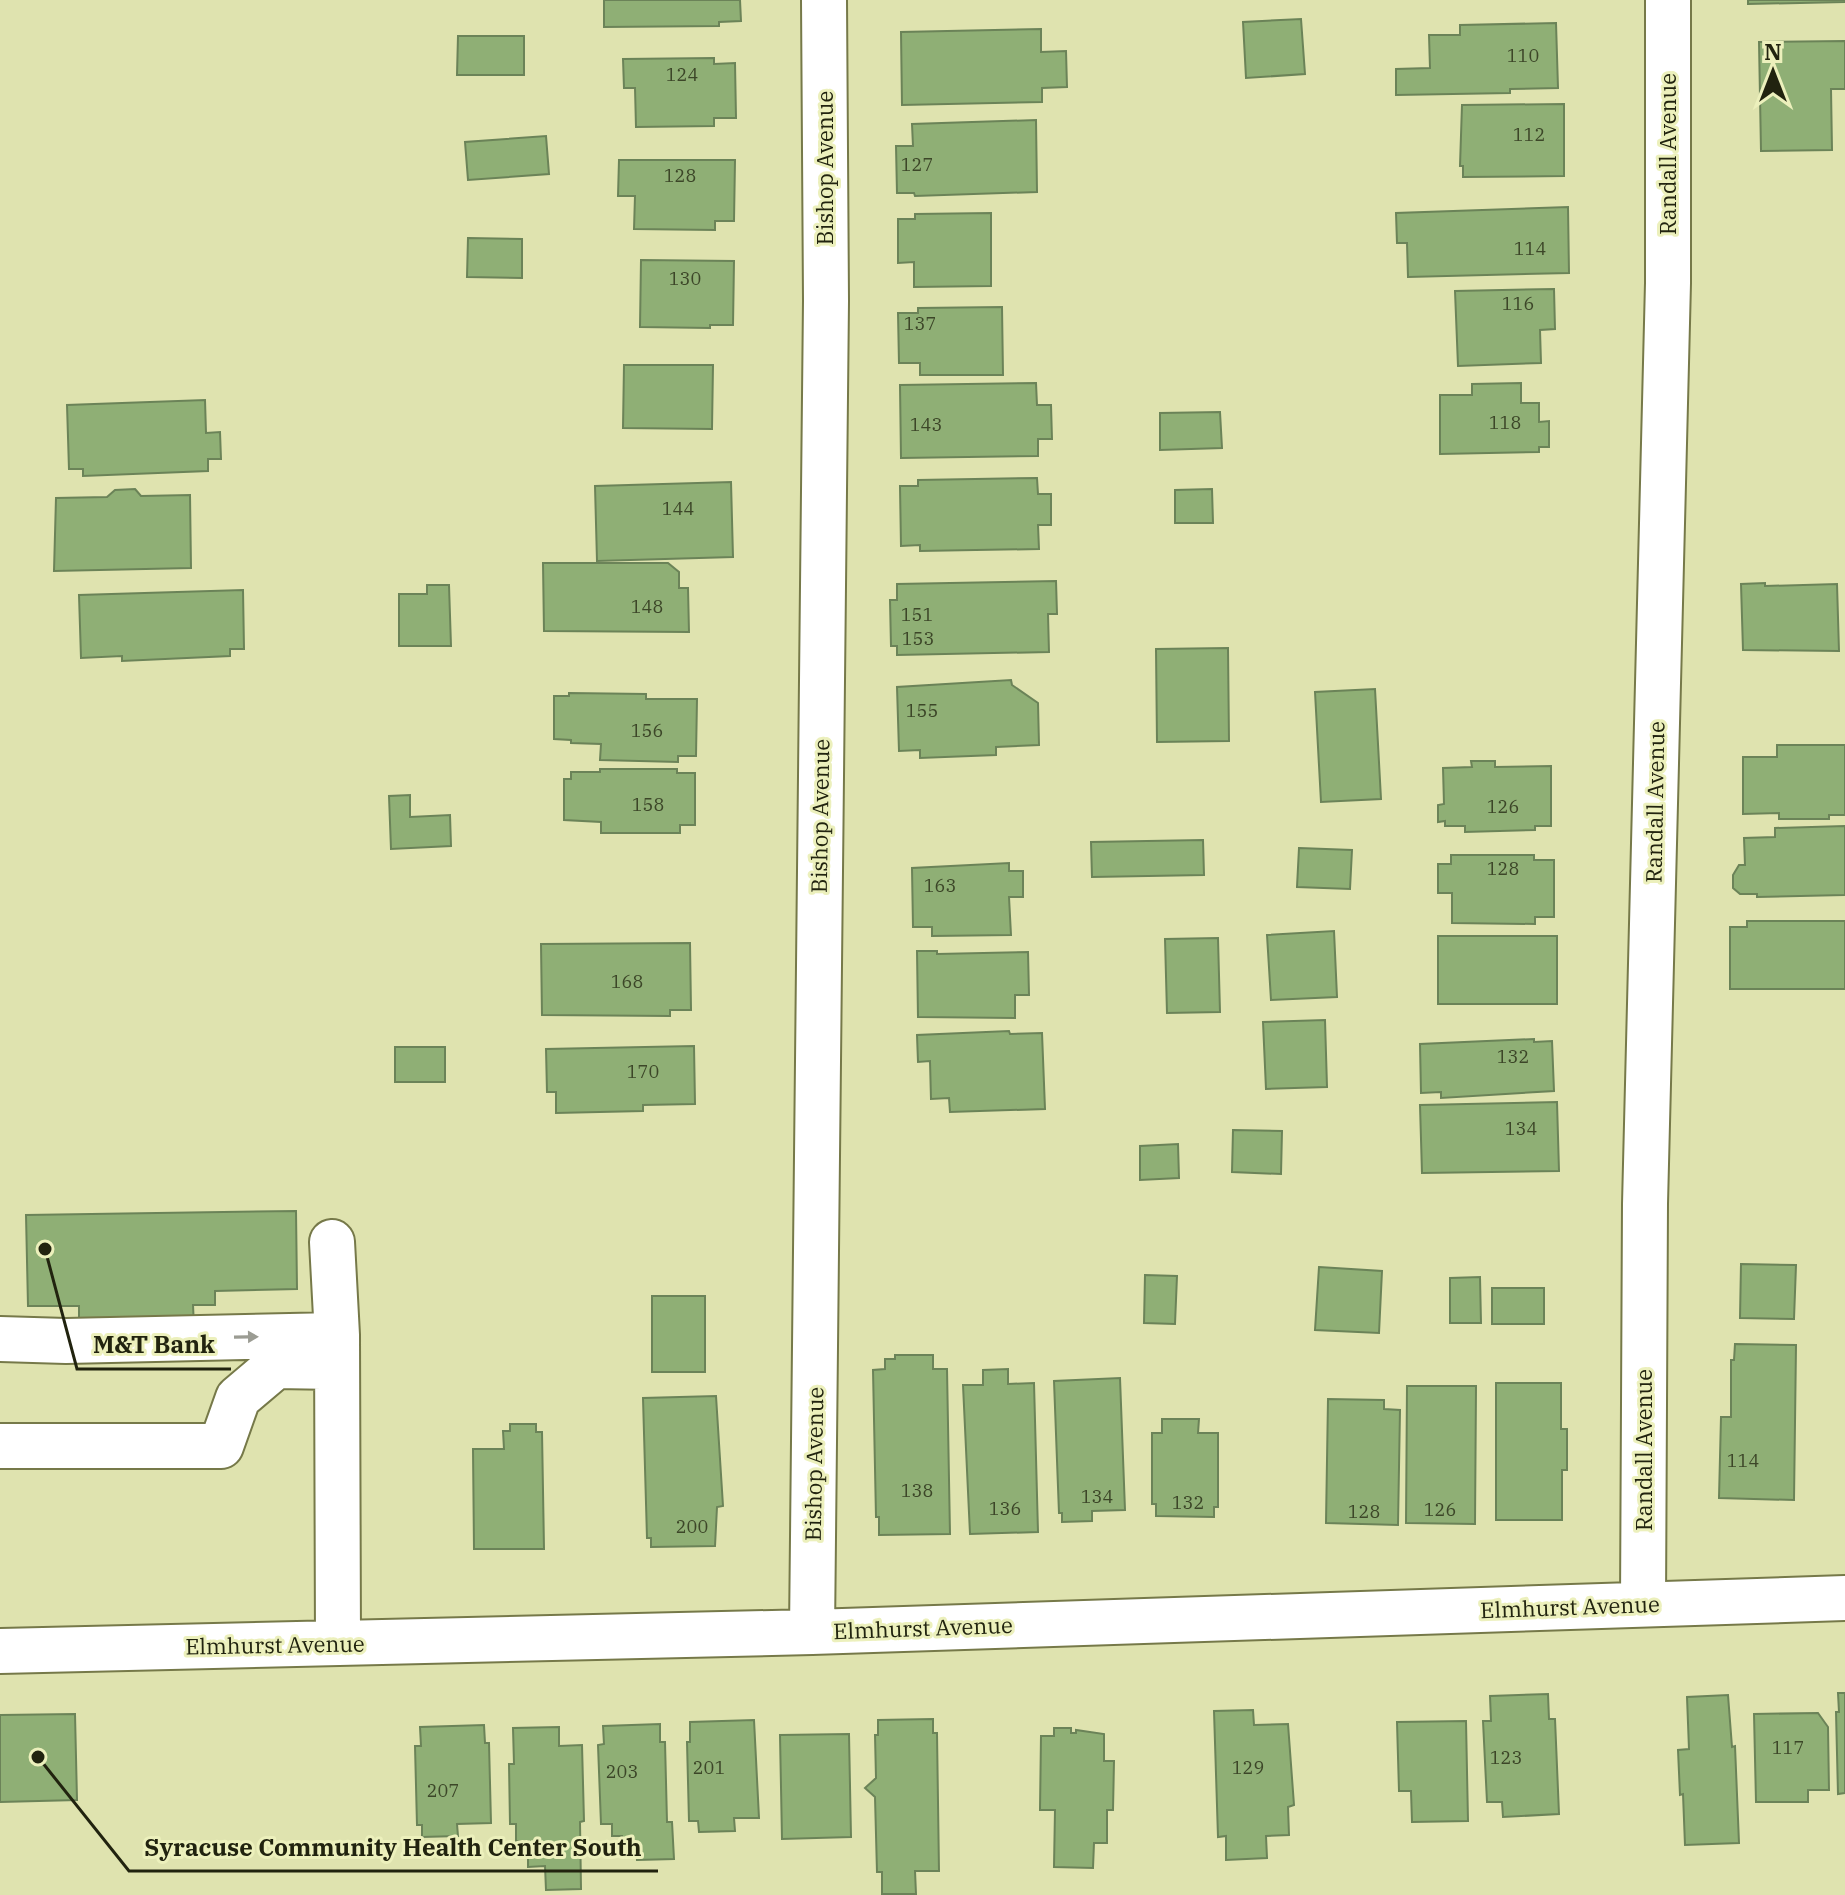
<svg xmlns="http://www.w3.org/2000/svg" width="1845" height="1895" font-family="'IBM Plex Serif',serif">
<rect width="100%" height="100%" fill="#dfe3af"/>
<path fill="#8faf75" stroke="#6b8358" stroke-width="2" d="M604,0H740L741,21L719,22V26L604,27Z
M1748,0H1845V2L1748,4Z
M1301,19L1305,74L1246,78L1243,22Z
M1556,23L1558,88L1510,89V93L1396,95V69L1430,68L1429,35H1460V25Z
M1041,29V52L1066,51L1067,87L1042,88V102L902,105L901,32Z
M458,36H524V75H457Z
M1845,41V89H1831L1832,150L1761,151L1759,42Z
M714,58V64L735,63L736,118H714V126L636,127L635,88H624L623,59Z
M1564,104V176L1463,177V166H1460L1462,105Z
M1036,120L1037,192L915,196L914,193H897L896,146H913L912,124Z
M546,136L549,174L468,180L465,142Z
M619,160H735L734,221H715V230L634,229L635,196H618Z
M1568,207L1569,273L1408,277L1407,243H1397L1396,213Z
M991,213V286L914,287V262L898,263V219H915V214Z
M468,238L522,239V278L467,277Z
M641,260L734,261L733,325H710V328L640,327Z
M1554,289L1555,329L1540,330L1541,363L1458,366L1455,291Z
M1002,307L1003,375H920V363H899L898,313H918V308Z
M624,365H713L712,429L623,428Z
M1036,383L1037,405H1051L1052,439H1038V456L901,458L900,385Z
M1521,383V403H1539V422L1549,421V447H1539V452L1440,454V395H1472V384Z
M205,400L206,433L220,432L221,459H208V471L83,476V469H69L67,405Z
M1220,412L1222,448L1160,450V413Z
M1037,478L1038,494H1051V525H1038L1039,549L920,551V545L901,546L900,486H918V480Z
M731,482L733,557L597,561L595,486Z
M135,489L141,496L190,495L191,568L54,571L56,498L107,497L115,490Z
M1212,489L1213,523H1175V490Z
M543,563H668L679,572V588H688L689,632L544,631Z
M1056,581L1057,614H1048L1049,652L897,655V646H891L890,600H897V584Z
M1765,583V586L1837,584L1839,651L1743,650L1741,584Z
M427,585H449L451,646H399V594H427Z
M243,590L244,649H230V656L122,661V656L81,658L79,595Z
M1228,648L1229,741L1157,742L1156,649Z
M1011,680L1012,685L1038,703L1039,745L996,747V755L920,758V750L899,751L897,687Z
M1375,689L1381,799L1321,802L1315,692Z
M569,693L646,694V699H697L696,756H678V762L600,760L601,744L571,743V740L554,739V696H569Z
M1777,745H1845V815H1829V819H1779V813L1743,814V757H1777Z
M1471,761H1495V767L1551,766V826H1535V830L1465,832V826H1445V821L1438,822V805L1444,804L1443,768L1472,767Z
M600,769H677V773H695V825H680V833H601V822L564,820V779H571V772H600Z
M410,795V817L450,815L451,846L391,849L389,796Z
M1845,826V895L1757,897V894H1740L1733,888V875L1739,865H1745L1744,838L1775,837V828Z
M1203,840L1204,875L1092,877L1091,842Z
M1299,848L1352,850L1350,889L1297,887Z
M1451,855H1534V860H1554V917H1535V924L1452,923V893H1438V864H1451Z
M1009,863V871H1023V897H1009L1011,935L932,936V927H913L912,868Z
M1747,921H1845V989H1730V927H1747Z
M1334,931L1337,997L1271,1000L1267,935Z
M1438,936H1557V1004H1438Z
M1218,938L1220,1012L1167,1013L1165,939Z
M690,943L691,1010H670V1016L542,1015L541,944Z
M917,951H937V954L1028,952L1029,995H1015V1018L918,1017Z
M1325,1020L1327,1087L1266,1089L1263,1022Z
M1009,1031L1010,1034L1042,1033L1045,1109L950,1112L949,1098L931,1099L930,1061L918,1062L917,1035Z
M1534,1039V1042L1552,1041L1554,1091L1441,1098V1092L1421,1093L1420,1044Z
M694,1046L695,1104L643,1105V1111L556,1113V1092H547L546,1049Z
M395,1047H445V1082H395Z
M1557,1102L1559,1171L1422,1173L1420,1105Z
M1233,1130L1282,1131L1281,1174L1232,1172Z
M1178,1144L1179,1178L1140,1180V1146Z
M296,1211L297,1289L215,1291V1305H193L194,1326L79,1327V1306H28L26,1215Z
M1741,1264L1796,1265L1794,1319L1740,1318Z
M1319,1267L1382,1271L1379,1333L1315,1330Z
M1145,1275L1177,1276L1175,1324L1144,1323Z
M1480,1277L1481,1323H1450V1278Z
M1492,1288H1544V1324H1492Z
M652,1296H705V1372H652Z
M1735,1344L1796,1345L1794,1500L1719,1498L1721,1417H1731V1360H1734Z
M895,1355H933V1369H947L950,1534L879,1535V1517H876L873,1370L885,1369V1359H895Z
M1008,1369V1384L1034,1383L1038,1532L970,1534L963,1385H983V1370Z
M1120,1378L1125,1510L1092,1511V1521L1062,1522V1513H1059L1054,1381Z
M1496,1383H1561V1429H1567V1470H1562V1520H1496Z
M1407,1386H1476L1475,1524L1406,1523Z
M716,1396L723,1506L717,1507L715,1546L651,1547V1538H647L643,1398Z
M1328,1399L1384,1400V1409L1400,1410L1398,1525L1326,1523Z
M1162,1419H1199L1198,1433H1218V1507H1214V1517L1156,1516V1504H1152V1433H1162Z
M510,1424H536V1432H542L544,1549H474L473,1449H504L503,1431H510Z
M1838,1693H1845V1793L1838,1794L1836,1712H1839Z
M1548,1694L1549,1719H1555L1559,1814L1503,1817L1502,1802H1487L1483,1721H1491L1490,1696Z
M1728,1695L1732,1747L1735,1746L1739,1843L1685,1845L1683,1794L1680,1795L1678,1750L1689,1749L1687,1697Z
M1253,1710L1254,1725L1288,1724L1294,1805L1288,1807L1289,1835L1266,1836L1267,1858L1226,1860V1836L1218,1837L1214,1711Z
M1818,1713L1828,1727L1829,1790H1808V1802H1756L1754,1714Z
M75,1714L77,1800L0,1802V1715Z
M933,1719V1733H937L939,1871H915L916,1894H882V1872H877L875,1797L865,1788L876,1778L875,1735H878V1720Z
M754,1720L759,1818H734L735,1831L699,1832L698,1821H689L687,1742H690V1722Z
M1466,1721L1468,1821L1412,1822L1411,1791H1399L1397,1722Z
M660,1724V1742H665L667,1822H672L674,1859L637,1860L636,1845H622V1836H612V1824H601L598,1745L604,1744L603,1726Z
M484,1725L485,1743H489L491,1823L457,1824L458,1836L422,1837V1825H417L415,1746H421L420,1727Z
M559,1727V1746L582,1745L584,1821L580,1822L581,1889L546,1890L545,1866L528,1867V1841H516V1824H510L509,1764H514L513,1728Z
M1054,1728H1071V1733H1076V1730L1104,1734V1761H1114L1113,1810H1107V1843H1094L1093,1868L1054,1867L1055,1810H1040L1041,1736H1054Z
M849,1734L851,1837L782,1839L780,1735Z"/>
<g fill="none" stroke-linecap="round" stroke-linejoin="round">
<g stroke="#767949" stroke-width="48">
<path id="minor" d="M332,1242L337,1335L338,1643
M0,1339L66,1341L337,1335
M0,1446H221L238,1398L276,1366L337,1367
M1643,1604L1645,1204L1668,283V0
M812,1632L826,301L824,0
M0,1651L812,1632L1845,1598"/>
</g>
<use href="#minor" stroke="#fff" stroke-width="44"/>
</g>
<defs><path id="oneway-solid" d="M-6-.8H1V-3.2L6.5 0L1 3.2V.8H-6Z" transform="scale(2)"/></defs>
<use fill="#9b9c93" href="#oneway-solid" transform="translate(246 1337) rotate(-1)"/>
<g text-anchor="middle" stroke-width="6" stroke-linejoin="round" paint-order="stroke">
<g font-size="18" fill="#3c4628">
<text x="1523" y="62">110</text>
<text x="682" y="81">124</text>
<text x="1529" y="141">112</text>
<text x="917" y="171">127</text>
<text x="680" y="182">128</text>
<text x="1530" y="255">114</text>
<text x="685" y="285">130</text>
<text x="1518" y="310">116</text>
<text x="920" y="330">137</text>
<text x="1505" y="429">118</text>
<text x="926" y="431">143</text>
<text x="678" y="515">144</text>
<text x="647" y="613">148</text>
<text x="917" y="621">151</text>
<text x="918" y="645">153</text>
<text x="922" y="717">155</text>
<text x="647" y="737">156</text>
<text x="648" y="811">158</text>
<text x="1503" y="813">126</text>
<text x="1503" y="875">128</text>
<text x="940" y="892">163</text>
<text x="627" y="988">168</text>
<text x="1513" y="1063">132</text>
<text x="643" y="1078">170</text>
<text x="1521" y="1135">134</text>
<text x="1743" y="1467">114</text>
<text x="917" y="1497">138</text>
<text x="1097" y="1503">134</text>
<text x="1188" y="1509">132</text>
<text x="1005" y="1515">136</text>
<text x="1440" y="1516">126</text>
<text x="1364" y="1518">128</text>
<text x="692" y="1533">200</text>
<text x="1788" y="1754">117</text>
<text x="1506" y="1764">123</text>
<text x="709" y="1774">201</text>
<text x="1248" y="1774">129</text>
<text x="622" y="1778">203</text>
<text x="443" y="1797">207</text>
</g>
<g font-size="22" fill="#21230f" stroke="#ecf0bc">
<text transform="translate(1668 154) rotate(-90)" y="8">Randall Avenue</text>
<text transform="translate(825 168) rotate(-90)" y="8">Bishop Avenue</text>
<text transform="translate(1655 802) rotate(-89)" y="8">Randall Avenue</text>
<text transform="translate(820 816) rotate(-89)" y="8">Bishop Avenue</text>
<text transform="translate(1644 1450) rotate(-90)" y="8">Randall Avenue</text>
<text transform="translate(814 1464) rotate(-89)" y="8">Bishop Avenue</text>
<text transform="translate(1570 1607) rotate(-2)" y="8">Elmhurst Avenue</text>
<text transform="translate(923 1628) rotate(-2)" y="8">Elmhurst Avenue</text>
<text transform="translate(275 1645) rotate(-1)" y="8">Elmhurst Avenue</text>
</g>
</g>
<path fill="none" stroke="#21230f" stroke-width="3" d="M45 1249L77 1369H231M38 1757L129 1871H658"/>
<g fill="#21230f" stroke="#ecf0bc" stroke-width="3">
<circle cx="45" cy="1249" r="8"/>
<circle cx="38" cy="1757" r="8"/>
</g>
<g font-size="24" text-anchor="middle" font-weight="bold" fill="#21230f" stroke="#ecf0bc" stroke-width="6" stroke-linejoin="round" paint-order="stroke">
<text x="154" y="1353">M&amp;T Bank</text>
<text x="393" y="1856">Syracuse Community Health Center South</text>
</g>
<g transform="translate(1773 72)" stroke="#ecf0bc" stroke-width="6" paint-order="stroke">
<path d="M0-6L14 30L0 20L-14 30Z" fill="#21230f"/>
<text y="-12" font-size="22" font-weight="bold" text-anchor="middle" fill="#21230f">N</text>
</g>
</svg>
